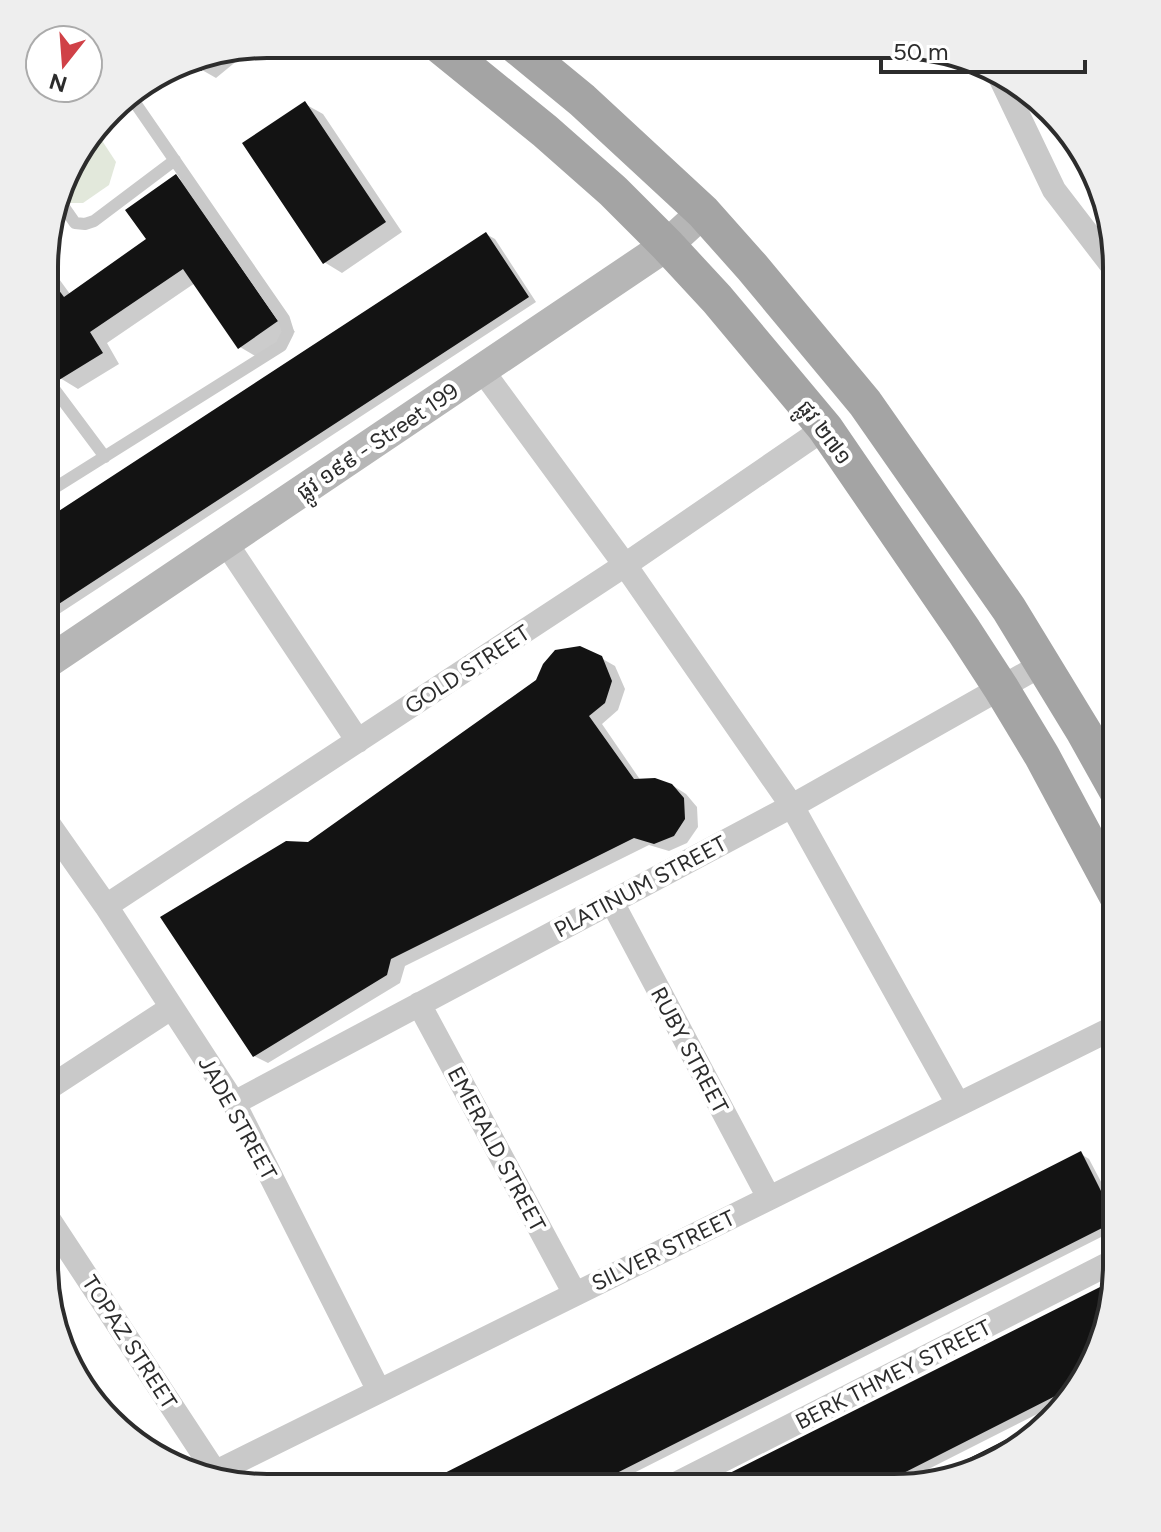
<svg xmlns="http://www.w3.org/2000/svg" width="1161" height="1532" font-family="Figtree,'Noto Sans Khmer',sans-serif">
<rect width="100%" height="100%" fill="#fff"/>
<path fill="#e2e8db" d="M95,130L116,162L109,185L83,203H65L60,196L74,156Z"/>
<path fill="#0003" d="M255,46L216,78L202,70L192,58Z
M305,104L323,114L402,232L342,273L324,262Z
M176,177L194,187L295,332L257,357L240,347L195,283L107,343L119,364L78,389L60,378L46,357V261L70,294L149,240Z
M486,234L495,239L536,302L45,623V522Z
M601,658L615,666L625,689L618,710L602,724L641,781L672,785L686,794L697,807L698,827L687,843L669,851L649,845L405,966L400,983L268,1063L254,1056L309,844Z
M1081,1154L1089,1159L1117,1212V1229L606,1487H421Z
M1107,1285L1114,1289L1079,1389L1069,1398L891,1488L707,1487Z"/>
<path fill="#131313" d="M227,51L201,71L190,59L195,56Z
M305,101L386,222L323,264L242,143Z
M176,174L278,321L238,349L183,269L90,332L103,353L59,380L46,361V273L64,297L146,239L125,210Z
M486,232L529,297L45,613V520Z
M580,646L602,656L612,681L605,703L589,716L634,779L655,778L672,784L684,798L685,819L674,836L654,844L634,838L391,959L387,975L253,1057L160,917L286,841L308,842L536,680L543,664L555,650Z
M1081,1151L1116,1221L589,1487H417Z
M1108,1283L1112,1292L1081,1383L874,1488L702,1487Z
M1039,1423L993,1465L929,1480L928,1479Z"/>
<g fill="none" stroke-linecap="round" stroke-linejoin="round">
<path stroke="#c9c9c9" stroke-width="12" d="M59,200L75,223L85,224L94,221L175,160
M46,378L105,457
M45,494L281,346L288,332L284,319L129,94"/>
<path stroke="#c9c9c9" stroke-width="24" d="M1000,77L1054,190L1117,272
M482,370L625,565L792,806L958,1104
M226,543L358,741
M45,819L106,906L234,1103L379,1391
M612,902L769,1198
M106,906L625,565L825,428
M419,1004L575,1294
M44,1091L171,1008
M234,1103L792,806L1043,664
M44,1212L215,1472
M210,1475L1117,1026
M670,1487L1116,1260"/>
<path stroke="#b6b6b6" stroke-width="32" d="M45,664L667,245L703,212"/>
<path stroke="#a4a4a4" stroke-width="36" d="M439,45L545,131L613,191L667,245L717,299L825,428L964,631L1001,688L1042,756L1117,896
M515,45L582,100L703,212L752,267L865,403L1009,609L1084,732L1117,791"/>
</g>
<g text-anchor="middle" stroke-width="8" stroke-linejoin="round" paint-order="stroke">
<g font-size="22" fill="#2c2c2c" stroke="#fff">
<text transform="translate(825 432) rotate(53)" y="8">ផ្លូវ ២៧១</text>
<text transform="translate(377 441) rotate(-34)" y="8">ផ្លូវ ១៩៩ - Street 199</text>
<text transform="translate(467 669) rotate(-33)" y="8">GOLD STREET</text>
<text transform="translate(640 886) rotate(-28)" y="8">PLATINUM STREET</text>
<text transform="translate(690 1050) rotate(62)" y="8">RUBY STREET</text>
<text transform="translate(238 1118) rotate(61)" y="8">JADE STREET</text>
<text transform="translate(497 1149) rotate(62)" y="8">EMERALD STREET</text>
<text transform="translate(663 1250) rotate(-26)" y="8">SILVER STREET</text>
<text transform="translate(130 1342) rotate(57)" y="8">TOPAZ STREET</text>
<text transform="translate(893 1374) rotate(-27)" y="8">BERK THMEY STREET</text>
</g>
</g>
<path d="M0 0H1161V1532H0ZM267 58H894A209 209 0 0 1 1103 267V1265A209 209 0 0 1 894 1474H267A209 209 0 0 1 58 1265V267A209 209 0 0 1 267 58Z" fill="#eee" fill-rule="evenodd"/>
<path fill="none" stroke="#2c2c2c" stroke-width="4" d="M267 58H894A209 209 0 0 1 1103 267V1265A209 209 0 0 1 894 1474H267A209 209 0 0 1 58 1265V267A209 209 0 0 1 267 58Z"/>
<g transform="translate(64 64) rotate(197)"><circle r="38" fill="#ffffff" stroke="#ababab" stroke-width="2"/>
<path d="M0-6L14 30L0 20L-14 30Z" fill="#d04147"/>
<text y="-12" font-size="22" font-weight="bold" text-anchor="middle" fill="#2c2c2c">N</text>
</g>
<path d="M881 60v12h204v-12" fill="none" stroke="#2c2c2c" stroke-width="4"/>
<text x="893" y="60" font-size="24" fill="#2c2c2c" stroke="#ffffff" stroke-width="6" paint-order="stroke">50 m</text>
</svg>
